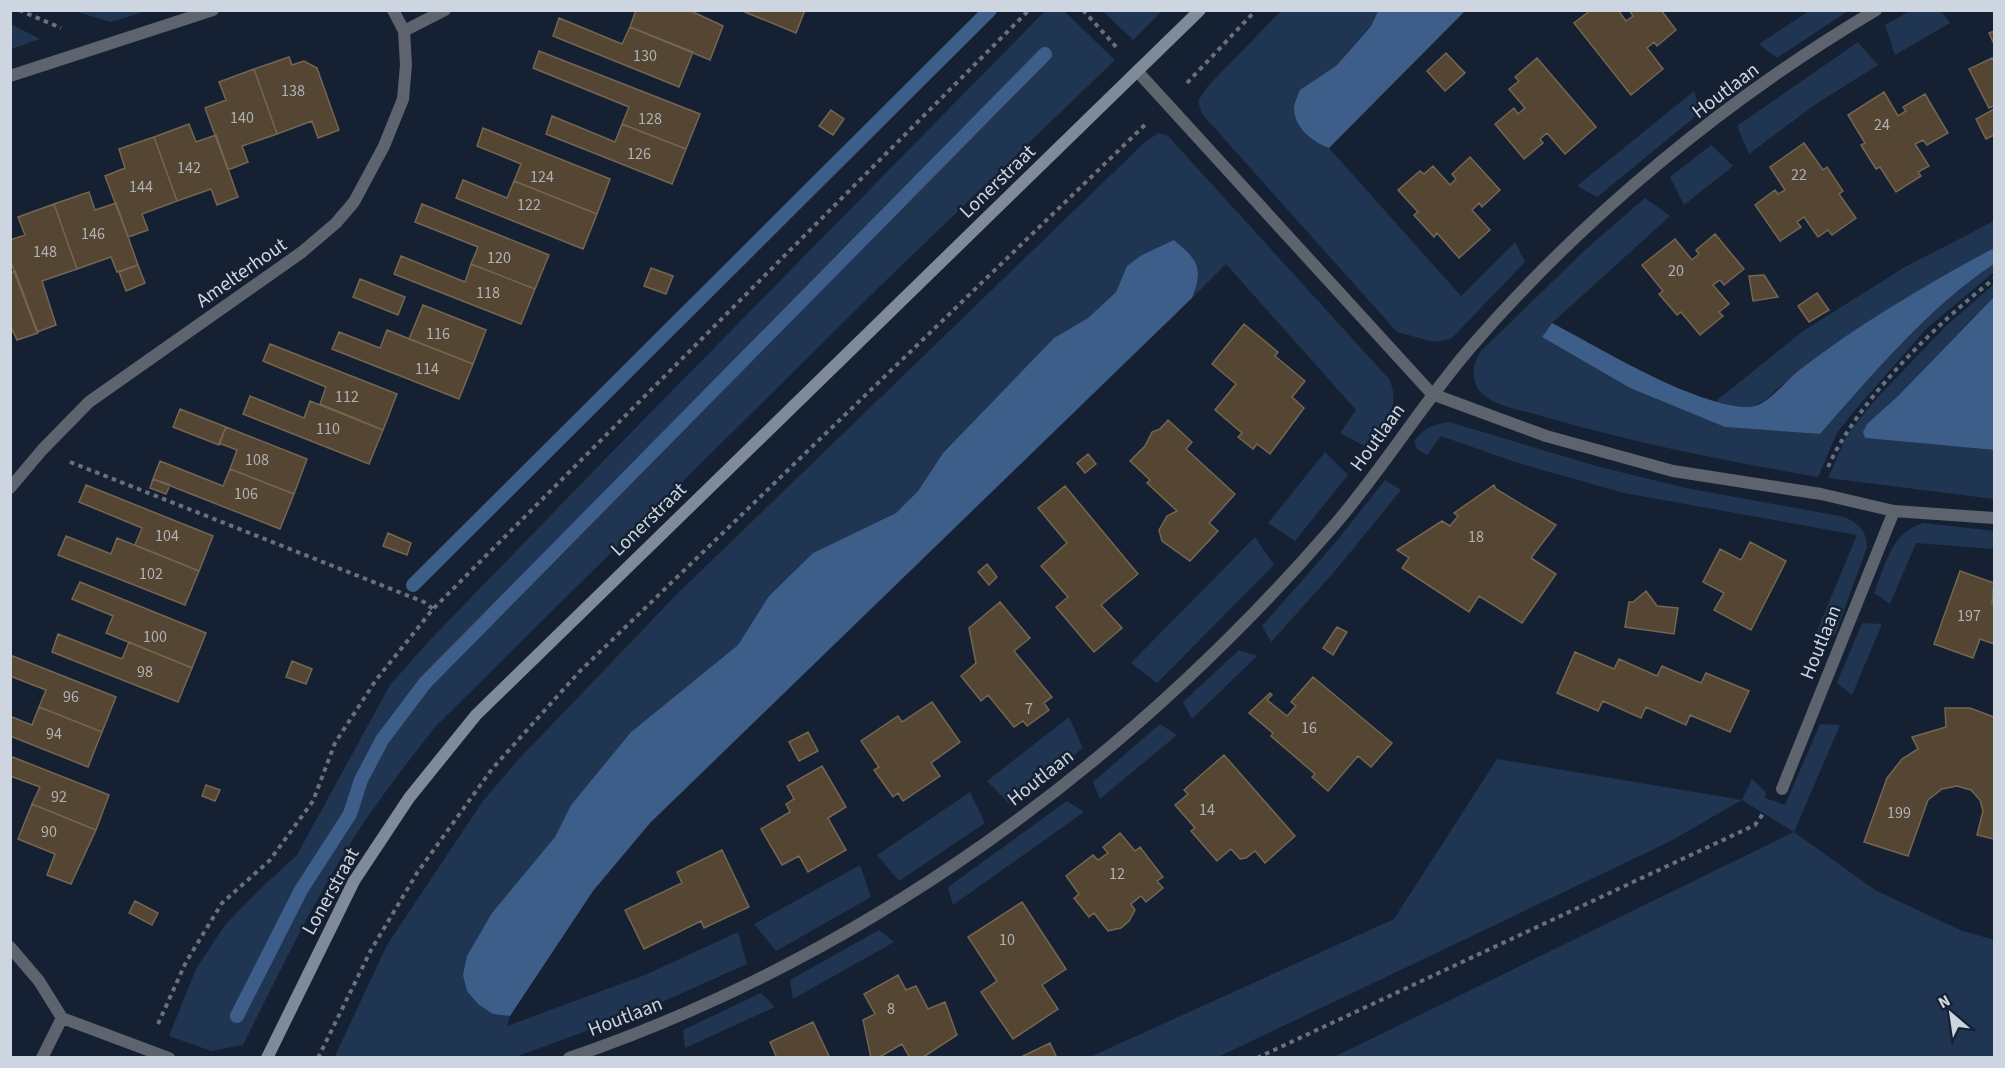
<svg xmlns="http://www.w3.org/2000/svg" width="2005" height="1068" font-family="'Source Sans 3',sans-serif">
<rect width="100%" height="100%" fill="#152132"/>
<path fill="#1f3552" d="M1911,10L1941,11L1950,23L1895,55L1885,25Z
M74,11L146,10V11L111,22Z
M1045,11L1065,12L1115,60L874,292L435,727C401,771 367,814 339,862C304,921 274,983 243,1045L211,1051L169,1036L196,969L225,925L259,890L297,855L390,685L430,640L612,452Z
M1103,11H1162L1133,40Z
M1281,11H1378L1371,25L1337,65L1313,81L1299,123C1307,136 1314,142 1329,148L1461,296L1515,242L1525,262L1451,339L1434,342L1397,332L1202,114L1198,101L1208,86Z
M1809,11H1848L1777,58L1759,44Z
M10,24H11L40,39L11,49Z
M1858,42L1878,65L1816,104L1749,154L1737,126Z
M1694,91L1701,112L1597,197L1577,186Z
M1158,133L1168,136L1389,379C1402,406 1384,426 1368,448L1340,433L1356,410L1226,264L1192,298C1204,268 1198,260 1174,240L1127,266L1116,292L1088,318L1054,338L943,453L918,491L896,513L813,553L769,596L738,645L631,732L571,805L555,837L467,956L493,1014L510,1016L507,1026L645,975L738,932L747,964L642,1011L515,1057L334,1058L387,945L483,801L517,761L678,593L1144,143Z
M1711,145L1733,166L1684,205L1670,177Z
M1645,198L1670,216L1552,323L1542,337L1630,388L1725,427L1820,434C1870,377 1931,305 1994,264V272L1927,328L1856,409L1837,433L1818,477C1726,461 1635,443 1545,417C1527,411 1500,408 1485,396C1470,385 1471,365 1481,351L1586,249Z
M1994,221V248L1890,309L1798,371L1765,400L1750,408L1715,402L1803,331L1905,267Z
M1994,284V297L1898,396L1868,424L1864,432L1865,438L1994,450V499L1828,478L1847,435L1874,401L1945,327Z
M1449,422L1596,466L1686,488L1845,517C1860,525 1866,530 1867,547L1835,635L1814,638L1857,535L1624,493L1518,463L1441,436L1427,455L1417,449L1414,441C1423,429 1433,424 1449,422Z
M1325,452L1348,475L1295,541L1268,523Z
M1385,480L1401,490L1335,571L1271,642L1262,626L1335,543Z
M1924,523L1994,531V549L1916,543L1890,604L1874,593C1885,566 1892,530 1924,523Z
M1255,537L1274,565L1157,683L1131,663Z
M1862,623L1882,624L1852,695L1837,683Z
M1239,650L1257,656L1192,719L1183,702Z
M1069,717L1083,748L1010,804L987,781Z
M1160,724L1177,735L1100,799L1093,782Z
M1820,724L1840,725L1794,832L1875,890L1960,930L1994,940V1057H1334L1794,832L1742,800L1669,842L1218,1057H1090L1394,919L1497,759L1742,800L1752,779L1766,792L1765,798L1785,805Z
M970,792L985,823L899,881L877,855Z
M1067,801L1084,812L953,905L948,887Z
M860,865L871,897L776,951L754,924Z
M879,930L894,942L793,999L790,980Z
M761,993L775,1007L685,1048L683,1030Z"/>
<path fill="#3d5e89" d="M1378,11H1465L1329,148C1313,142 1295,129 1294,109C1294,103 1298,95 1300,90L1337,65L1371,26Z
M1174,240C1198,260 1204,268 1192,298L650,823L593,891L510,1016L493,1014L478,1004L467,991L463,975L467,956L492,913L555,837L571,805L631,732L738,645L769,596L813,553L896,513L918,491L943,453L1054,338L1088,318L1116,292L1127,266L1142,255Z
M1994,248V264C1931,305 1870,377 1820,434L1725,427L1630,388L1542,337L1552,323C1602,349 1692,405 1747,407C1766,408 1784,382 1798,371C1859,324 1927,284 1994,248Z
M1994,297V450L1865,438L1863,432L1867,424L1898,396Z"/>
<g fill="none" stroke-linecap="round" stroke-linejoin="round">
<path stroke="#3d5e89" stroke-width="14" d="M413,585L990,10
M237,1016L301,890L350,814L361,780L382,740L425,683L1045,54"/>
</g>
<path fill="#544632" stroke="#746651" stroke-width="1.5" d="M636,10H689L723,26L710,60L630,27Z
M740,10H805L796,33Z
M1591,10H1618L1626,21L1633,16L1629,10H1661L1676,30L1657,46L1654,42L1647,48L1663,69L1631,95L1574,23Z
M559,18L622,44L630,27L693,52L679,87L553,36Z
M1994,31V44L1989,33Z
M539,51L700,114L686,149L622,124L629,107L533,68Z
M1446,53L1465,73L1445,91L1427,71Z
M289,57L292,65L304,61L317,68L339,130L318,138L312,121L277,134L254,69Z
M1537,58L1596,127L1565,154L1547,133L1540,139L1543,143L1524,159L1495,124L1514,108L1518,114L1525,108L1509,89L1519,81L1515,77Z
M1992,58L1994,61V106L1989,108L1969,69Z
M254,69L277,134L242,146L248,162L228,170L205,108L226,100L219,82Z
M1884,92L1898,116L1906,111L1903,107L1925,94L1948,133L1927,145L1923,140L1915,144L1929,166L1918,172L1921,176L1896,192L1880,167L1876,169L1861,145L1865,143L1848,115Z
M1994,109V135L1986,139L1976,119Z
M831,110L844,119L833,135L819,126Z
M552,116L615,142L622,124L686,149L672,184L546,134Z
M189,124L196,142L216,135L238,197L217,205L211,189L177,201L154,137Z
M483,128L610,179L597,214L514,181L521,164L477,146Z
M154,137L177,201L142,214L148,230L128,237L105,176L125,168L119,149Z
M1804,143L1823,170L1827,167L1843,191L1839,194L1856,218L1832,235L1828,230L1818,237L1804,217L1797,222L1801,227L1780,241L1755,205L1775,190L1778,194L1785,190L1770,167Z
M1470,157L1500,190L1482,207L1479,203L1472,210L1490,230L1459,258L1437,233L1434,237L1414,215L1418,212L1398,190L1420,171L1424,174L1433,166L1450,185L1456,179L1452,174Z
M463,180L507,198L514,181L597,214L583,249L456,198Z
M89,192L95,210L116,203L138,265L117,272L111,257L77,269L54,204Z
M54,204L77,269L42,281L56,325L37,332L10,260V240L25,235L18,217Z
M422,204L549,255L535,289L471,264L478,247L415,222Z
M1715,234L1744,269L1724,285L1720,280L1713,285L1729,304L1719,312L1723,316L1700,335L1681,312L1677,315L1659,294L1663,291L1642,265L1675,239L1692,260L1699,254L1696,250Z
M401,256L465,282L471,264L535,289L521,324L394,274Z
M138,265L145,283L126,291L119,272Z
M651,268L673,276L666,294L644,286Z
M15,271L38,333L17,340L10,325V273Z
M1764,275L1778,297L1753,301L1749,276Z
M360,279L405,297L398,315L353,297Z
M1817,293L1829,310L1809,322L1798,306Z
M423,305L486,330L473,364L409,339Z
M1244,324L1278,352L1275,356L1305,381L1292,397L1304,408L1270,454L1257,444L1253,449L1238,437L1242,433L1215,410L1236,384L1212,364Z
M387,330L473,364L459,399L332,349L339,332L380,348Z
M270,344L397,394L383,430L320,404L326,387L263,361Z
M250,396L304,418L310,401L383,430L369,464L243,414Z
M180,409L226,427L219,445L173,427Z
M1168,420L1192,442L1186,449L1235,494L1209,523L1218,531L1190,561L1162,541L1159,530L1167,516L1177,511L1147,483L1150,480L1130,461L1145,446L1152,432L1160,429Z
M226,427L307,459L294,494L230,469L237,450L219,443Z
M1088,454L1096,464L1085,473L1077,463Z
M160,461L223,486L230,469L294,494L280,529L153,479Z
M153,479L170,485L166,494L150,488Z
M86,485L213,536L199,571L135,545L142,528L79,502Z
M1494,485L1496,489L1556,525L1531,558L1556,574L1522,623L1479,596L1469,612L1402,568L1409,558L1397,550L1442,521L1450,526L1458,516L1454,513Z
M1065,486L1138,574L1101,605L1122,628L1094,652L1056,607L1068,597L1041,566L1067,543L1038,508Z
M388,533L411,543L407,555L383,546Z
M66,536L111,554L117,538L199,571L185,605L58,555Z
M1750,542L1786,561L1751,630L1714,610L1724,593L1703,582L1720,549L1741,560Z
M987,564L997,577L989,585L978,572Z
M1960,571L1994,583L1992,604L1994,605V644L1980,639L1973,658L1934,644Z
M80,582L206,633L192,668L106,633L113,616L72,599Z
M1646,591L1657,606L1678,608L1674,634L1625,627L1629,602H1633Z
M1000,602L1030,638L1014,651L1052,697L1044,703L1049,710L1027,726L1023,721L1014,727L988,695L981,701L961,676L976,663L969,628Z
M1337,627L1347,632L1333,655L1323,648Z
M58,634L122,659L129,642L192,668L178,702L52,652Z
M1575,652L1614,669L1619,659L1657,676L1662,666L1701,683L1706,673L1749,691L1730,732L1690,715L1686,725L1646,707L1641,718L1603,701L1598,711L1557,693Z
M10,655L116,697L102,732L39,707L46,690L10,676Z
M292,661L312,669L306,684L286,677Z
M1313,677L1392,743L1371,767L1358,756L1328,791L1312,777L1315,774L1271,736L1273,733L1249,713L1270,693L1272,695L1267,700L1287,716L1296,706L1291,702Z
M932,702L960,742L931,763L940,776L903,801L898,793L893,797L874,770L879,767L861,741L898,716L902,722Z
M39,707L102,732L88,767L10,736V716L32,725Z
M1945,708H1970L1994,717V839L1977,835L1983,811L1980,800L1971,790L1957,786L1942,789L1928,800L1908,856L1864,842L1887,778L1902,759L1918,749L1912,737L1946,727Z
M808,732L818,751L799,761L789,742Z
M1224,755L1295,836L1265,863L1255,851L1246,858L1240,859L1231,849L1217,861L1191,831L1195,828L1175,805L1188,794L1184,790Z
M10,756L109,795L96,830L32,804L40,787L10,776Z
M822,766L846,807L828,818L846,850L808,872L799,856L782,865L761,829L790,812L786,804L794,799L787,786Z
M206,785L220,790L215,801L202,796Z
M32,804L96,830L71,884L47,875L55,854L18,839Z
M1120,833L1135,851L1140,847L1163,877L1157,881L1163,888L1146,902L1141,896L1131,904L1135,910L1129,921L1121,928L1108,931L1094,913L1089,917L1074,898L1079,894L1066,876L1093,855L1098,860L1108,853L1103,847Z
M722,850L749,907L704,928L701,921L644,949L625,910L682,883L677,872Z
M135,901L158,913L152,925L129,913Z
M1022,902L1066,969L1042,985L1058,1009L1013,1039L981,992L997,981L968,937Z
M898,975L906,990L916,986L928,1009L945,1002L957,1035L922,1058H910L902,1044L878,1058H871L863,1020L875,1014L864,994Z
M813,1022L830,1058H777L770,1042Z
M1050,1043L1057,1058H1019Z"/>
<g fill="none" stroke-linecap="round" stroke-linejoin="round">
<path stroke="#66707f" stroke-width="4" stroke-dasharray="4.5 4.5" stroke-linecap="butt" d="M19,10L61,28
M1083,10L1118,49
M1187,83L1256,10
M70,462L424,602L433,609
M1828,467C1857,401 1937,323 1994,279
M158,1024L186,962L222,903L270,860L313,801L335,743L376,680L433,609L1029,10
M318,1058L371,950L417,873L492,769L580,671L1148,122
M1257,1058L1755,825L1765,811"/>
<path stroke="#5e646d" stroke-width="12" d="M404,31L445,10
M1138,72L1432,394L1546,436L1673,471L1821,494L1894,511L1994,518
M10,76L213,10
M10,488L42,450L89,402L302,252L336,223L354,202L384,146L403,99L406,65L404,31L393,10
M1782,789L1894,511
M10,947L39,981L62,1018L169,1058
M42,1058L62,1018
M569,1058C865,957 1127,764 1331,529C1382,471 1421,405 1471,347C1584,216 1727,98 1876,10"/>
<path stroke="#808b99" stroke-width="12" d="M267,1058L354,881L409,798L476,715L1200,10"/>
</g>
<g text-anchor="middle" stroke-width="5" stroke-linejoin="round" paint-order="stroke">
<g font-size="16" fill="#afb1b5">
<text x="645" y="61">130</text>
<text x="293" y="96">138</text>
<text x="242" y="123">140</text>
<text x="650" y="124">128</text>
<text x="1882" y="130">24</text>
<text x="639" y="159">126</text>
<text x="189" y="173">142</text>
<text x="1799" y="180">22</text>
<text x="542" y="182">124</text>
<text x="141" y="192">144</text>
<text x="529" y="210">122</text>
<text x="93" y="239">146</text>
<text x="45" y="257">148</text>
<text x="499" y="263">120</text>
<text x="1676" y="276">20</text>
<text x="488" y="298">118</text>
<text x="438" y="339">116</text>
<text x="427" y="374">114</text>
<text x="347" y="402">112</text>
<text x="328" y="434">110</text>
<text x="257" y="465">108</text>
<text x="246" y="499">106</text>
<text x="167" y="541">104</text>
<text x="1476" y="542">18</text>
<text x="151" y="579">102</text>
<text x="1969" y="621">197</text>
<text x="155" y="642">100</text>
<text x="145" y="677">98</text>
<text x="71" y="702">96</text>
<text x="1029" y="714">7</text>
<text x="1309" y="733">16</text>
<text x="54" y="739">94</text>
<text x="59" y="802">92</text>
<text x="1207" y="815">14</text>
<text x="1899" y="818">199</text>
<text x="49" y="837">90</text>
<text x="1117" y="879">12</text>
<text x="1007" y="945">10</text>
<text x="891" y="1014">8</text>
</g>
<g font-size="20" fill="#cdd5e1" stroke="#152132">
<text transform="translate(1725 90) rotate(-37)" y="7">Houtlaan</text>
<text transform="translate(997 181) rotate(-44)" y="7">Lonerstraat</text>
<text transform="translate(241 272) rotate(-35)" y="7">Amelterhout</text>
<text transform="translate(1377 437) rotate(-54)" y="7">Houtlaan</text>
<text transform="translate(648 519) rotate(-44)" y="7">Lonerstraat</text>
<text transform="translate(1820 642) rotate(-68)" y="7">Houtlaan</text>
<text transform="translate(1040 777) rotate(-38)" y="7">Houtlaan</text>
<text transform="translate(330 891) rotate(-61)" y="7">Lonerstraat</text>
<text transform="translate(625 1016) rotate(-21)" y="7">Houtlaan</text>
</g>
</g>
<rect width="2005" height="1068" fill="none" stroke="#cdd5e1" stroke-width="24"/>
<g transform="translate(1951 1014) rotate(331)" stroke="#152132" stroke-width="4.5" paint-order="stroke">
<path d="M0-4.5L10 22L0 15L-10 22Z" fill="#cdd5e1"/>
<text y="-9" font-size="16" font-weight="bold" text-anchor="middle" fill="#cdd5e1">N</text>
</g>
</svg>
